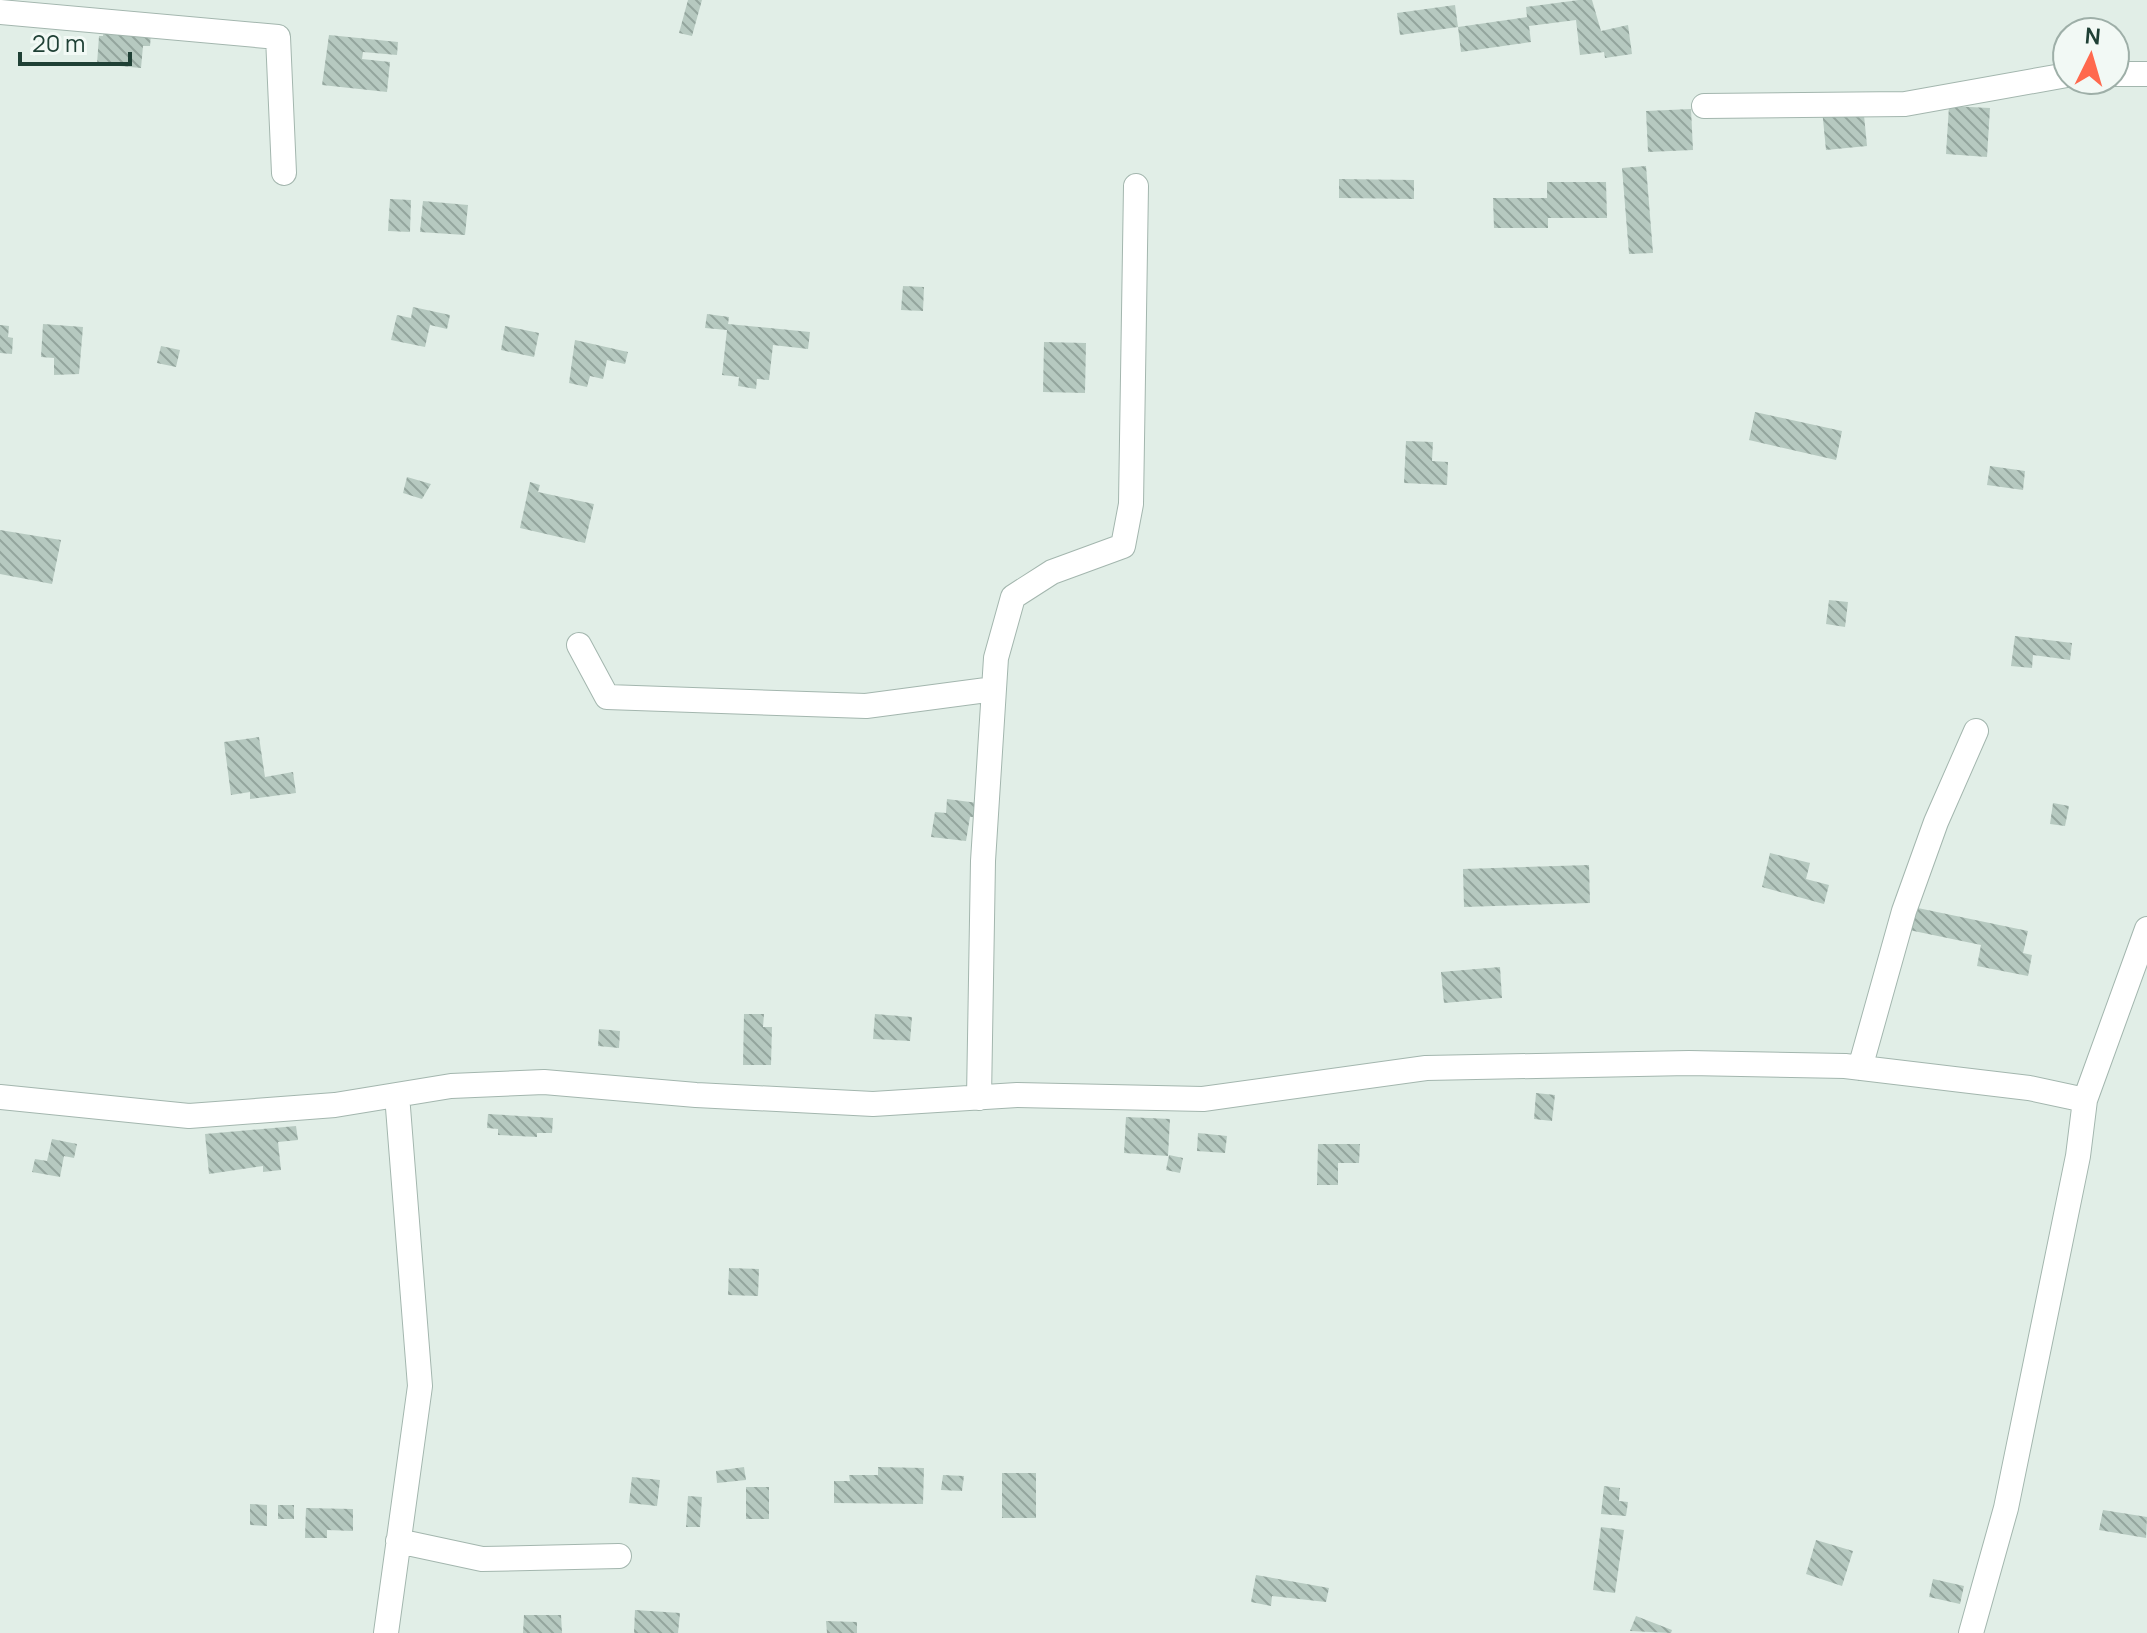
<svg xmlns="http://www.w3.org/2000/svg" width="2147" height="1633" font-family="Manrope,sans-serif">
<defs>
<pattern id="building-back-hatch" width="6" height="6" patternUnits="userSpaceOnUse" patternTransform="scale(2)"><rect width="6" height="6" fill="#b6c9c0"/><path d="M-1 5l2 2M0 0l6 6M5-1l2 2" fill="none" stroke="#93a59d"/></pattern>
</defs>
<rect width="100%" height="100%" fill="#e1eee7"/>
<path fill="url(#building-back-hatch)" d="M688,0H702L692,36L679,33Z
M1579,0H1592L1601,31L1628,25L1632,54L1605,58L1604,52L1580,55L1576,20L1529,26L1531,42L1461,52L1458,27L1527,17L1526,7Z
M1455,5L1458,27L1400,35L1397,13Z
M104,30L151,34L150,46H143L141,68L97,64L99,36H103Z
M329,35L398,42L397,55L363,52L362,59L390,62L387,92L322,85Z
M1863,105L1867,146L1826,150L1822,109Z
M1949,106L1990,108L1987,157L1946,154Z
M1691,109L1693,150L1648,152L1646,111Z
M1646,166L1653,253L1629,254L1622,168Z
M1339,179L1414,180V199L1339,198Z
M1547,182H1606L1607,218H1548V228H1494L1493,198H1547Z
M390,199L411,200L410,232L388,231Z
M423,201L468,205L465,235L420,232Z
M903,286L924,287L923,311L901,310Z
M413,307L450,315L447,329L430,325L425,347L391,340L397,315L411,318Z
M707,314L729,317L728,324L810,332L808,349L773,345L769,380L757,379L756,389L738,386L739,377L722,375L727,330L705,328Z
M43,324L83,327L79,374L54,375V358L41,357Z
M0,325L9,326L8,337L13,338L12,354L0,353Z
M505,326L539,333L534,357L501,350Z
M575,340L628,352L625,364L607,360L603,379L590,376L587,387L569,383Z
M1044,342L1086,343L1085,393L1043,392Z
M161,346L180,350L176,367L157,363Z
M1755,412L1842,431L1836,460L1749,440Z
M1406,441L1433,442L1432,461L1448,462L1447,485L1404,483Z
M1990,466L2025,471L2023,490L1987,485Z
M407,477L431,484L422,499L403,493Z
M530,482L540,485L538,492L594,504L585,543L520,528Z
M0,530L61,540L52,584L0,574Z
M1829,600L1848,602L1845,627L1826,624Z
M2015,636L2072,643L2070,660L2033,655L2032,668L2011,666Z
M259,737L265,777L293,772L296,793L250,799V792L231,795L224,742Z
M947,799L978,803L977,817H970L966,841L931,837L935,812L946,813Z
M2053,803L2069,806L2065,826L2050,824Z
M1770,853L1810,863L1806,879L1829,885L1824,904L1762,887Z
M1589,865L1590,903L1464,907L1463,869Z
M1913,907L2028,931L2023,953L2032,955L2028,976L1977,966L1981,945L1909,930Z
M1500,967L1502,998L1444,1003L1441,972Z
M744,1014H764L763,1027H772L771,1065H743Z
M875,1014L912,1017L910,1041L873,1039Z
M599,1029L620,1031L619,1048L598,1046Z
M1536,1093L1555,1095L1552,1121L1534,1119Z
M488,1114L553,1118L552,1133H537V1137L498,1135V1129L487,1128Z
M1126,1117L1170,1119L1168,1156L1124,1153Z
M296,1126L298,1140L278,1142L281,1170L263,1172V1166L209,1174L205,1134Z
M1198,1133L1227,1136L1225,1153L1197,1151Z
M52,1139L77,1144L74,1158L64,1156L60,1177L32,1172L35,1159L47,1161Z
M1318,1144H1360L1359,1163H1338V1185H1317Z
M1169,1155L1183,1158L1180,1173L1166,1170Z
M729,1268L759,1269L758,1296L728,1295Z
M744,1467L746,1480L717,1483L716,1471Z
M878,1467L924,1468L923,1504L834,1503V1481H850L849,1475H878Z
M1002,1473H1036V1518H1002Z
M943,1475L964,1476L962,1491L941,1490Z
M632,1477L660,1480L657,1506L629,1503Z
M1604,1486L1620,1488L1619,1501L1628,1502L1626,1516L1601,1514Z
M746,1487H769V1519H746Z
M688,1496L702,1497L700,1527H686Z
M250,1504L267,1505V1526L250,1525Z
M278,1505H294V1519H278Z
M306,1508L353,1509V1531L327,1530V1538H305Z
M2103,1510L2147,1517L2146,1538L2099,1530Z
M1601,1527L1624,1530L1615,1593L1593,1590Z
M1816,1540L1853,1551L1842,1586L1806,1574Z
M1256,1575L1329,1588L1326,1602L1272,1596L1271,1606L1251,1602Z
M1933,1579L1964,1586L1960,1604L1929,1597Z
M635,1610L680,1613L678,1633H634Z
M524,1615H561L562,1633H523Z
M1636,1616L1672,1630L1671,1633L1630,1631Z
M826,1621L857,1622V1633H827Z"/>
<g fill="none" stroke-linecap="round" stroke-linejoin="round">
<g stroke="#a3b6ae" stroke-width="26">
<path id="street" d="M0,12L278,37L284,173
M2115,74H2147
M1704,106L1905,104L2067,75
M579,645L607,697L866,706L994,689
M1860,1068L1904,911L1936,822L1976,731
M0,1097L189,1116L335,1105L451,1086L544,1082L696,1095L873,1104L1017,1095L1203,1099L1426,1068L1689,1063L1845,1066L2029,1088L2085,1100L2078,1156L2006,1508L1971,1633
M979,1098L983,861L994,689L996,658L1013,597L1052,572L1123,546L1131,504L1136,186
M2085,1100L2147,929
M398,1541L482,1559L619,1556
M386,1633L420,1386L397,1095"/>
</g>
<use href="#street" stroke="#fff" stroke-width="24"/>
</g>
<g transform="translate(2091 56) rotate(5)"><circle r="38" fill="#f2f9f5" stroke="#9eafa8" stroke-width="2"/>
<path d="M0-6L14 30L0 20L-14 30Z" fill="#ff694e"/>
<text y="-12" font-size="22" font-weight="bold" text-anchor="middle" fill="#1f4035">N</text>
</g>
<path d="M20 52v12h110v-12" fill="none" stroke="#1f4035" stroke-width="4"/>
<text x="32" y="52" font-size="24" fill="#1f4035" stroke="#f2f9f5" stroke-width="6" paint-order="stroke">20 m</text>
</svg>
